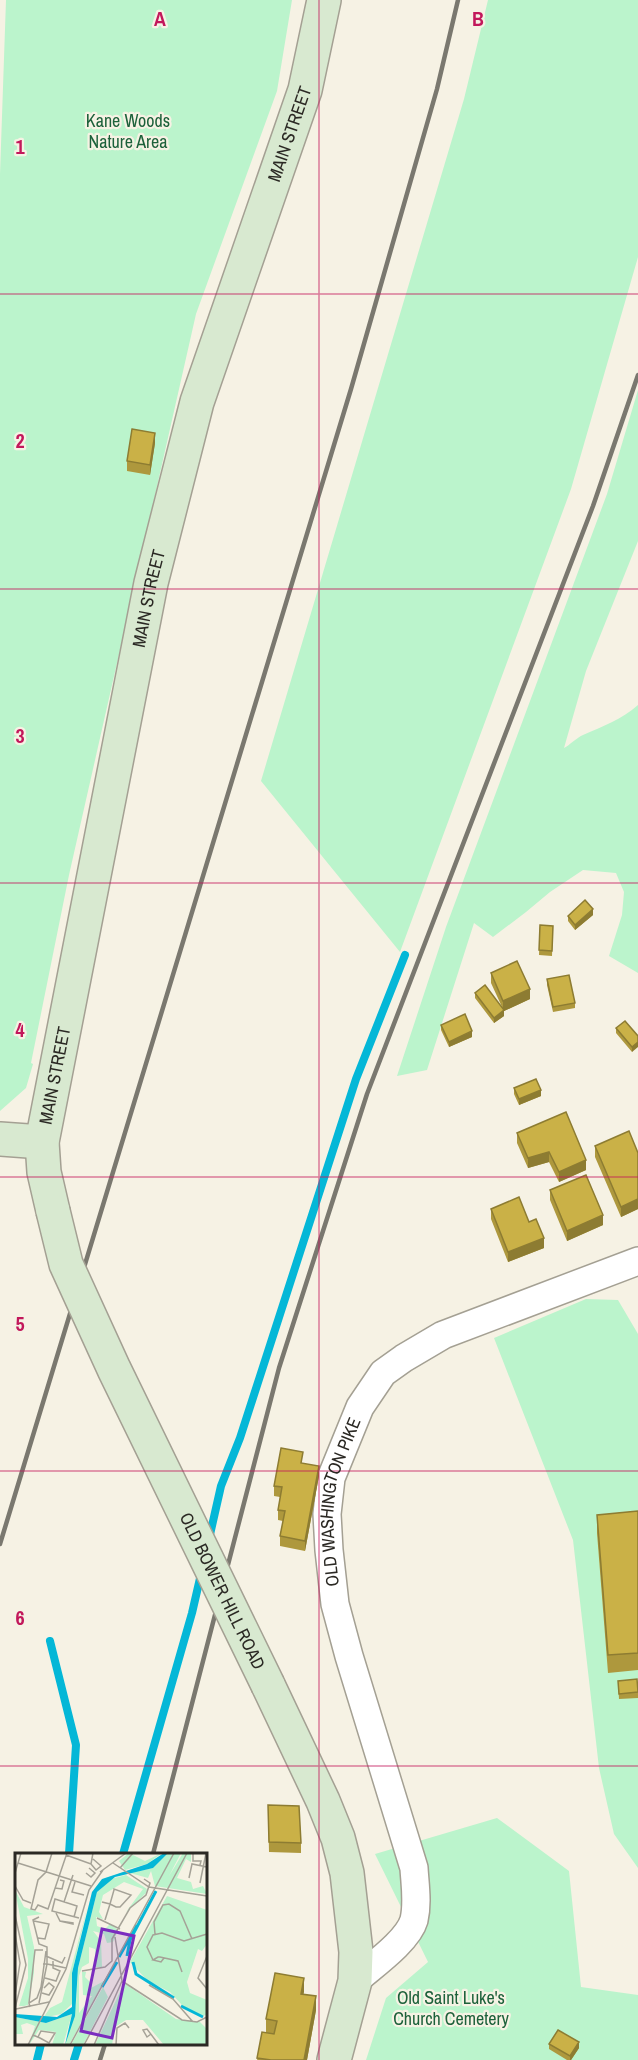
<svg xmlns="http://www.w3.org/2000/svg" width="638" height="2060" font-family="'Archivo Narrow',sans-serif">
<rect width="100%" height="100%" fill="#f6f2e4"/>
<path fill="#bbf4cc" d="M6,0H292L277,91L196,314L69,875L31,1063L33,1064L26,1088L0,1111V174Z
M488,0H638V257L571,489L400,952L261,781L464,99Z
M638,390V541L586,671L564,748C570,745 576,738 583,735C603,726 621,720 638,705V973L609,956L622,915L624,892L616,873L583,870L550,892L526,912L493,937L474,923L427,1070L397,1076L446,927L607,494Z
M586,1299L618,1300L638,1334V1868L614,1834L599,1768L573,1540L494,1338Z
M497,1818L569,1871L581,1987L638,1995V2060H366L386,1998L428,1962L375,1854Z"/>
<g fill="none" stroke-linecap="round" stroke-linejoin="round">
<path stroke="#04b7d7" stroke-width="8" d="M209,1539L221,1486L240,1438L356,1079L405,955
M50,1641L76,1745L69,1854
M123,1854L192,1613L201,1574
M37,2060L41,2044
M74,2060L79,2044"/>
<g stroke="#a4a093" stroke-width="30">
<g id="street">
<path id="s1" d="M355,1981C372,1966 408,1941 414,1920C418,1903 415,1885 414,1868L349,1656L335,1604L329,1550L327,1514L331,1478L360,1407L383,1373L404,1358L443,1335L638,1261"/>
</g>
</g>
<g stroke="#a4a093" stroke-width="36">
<g id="secondary">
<path d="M0,1139L42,1142"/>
<path id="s2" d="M53,1211L44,1172L42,1142L151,583L197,402L305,90L324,0"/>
<path d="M268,1685L323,1801L338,1838L347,1873L356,1952L355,1981L334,2060"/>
</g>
</g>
<use href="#street" stroke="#fff" stroke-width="27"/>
<use href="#secondary" stroke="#d8e9d0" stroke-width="33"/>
<path stroke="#7a786f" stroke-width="4.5" d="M0,1544L351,389L437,89L458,0
M153,1854L279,1368L367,1094L593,506L638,375
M100,2060L105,2044"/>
<g stroke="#a4a093" stroke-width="36" stroke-linecap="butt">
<g id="secondary-bridge">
<path id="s3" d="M53,1211L66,1264L114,1369L268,1685"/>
</g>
</g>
<use href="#secondary-bridge" stroke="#d8e9d0" stroke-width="33"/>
</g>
<path fill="#ae983d" d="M155,443L150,475L127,471V461Z
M593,915L575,930L568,921V916Z
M540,925L553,926L552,956L539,955Z
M491,973L530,999L504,1011V1016L494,1023L475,998V993L502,1007L491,983Z
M547,979L575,1003V1008L553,1012L547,985Z
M441,1025L472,1037L449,1047L441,1030Z
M616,1028L638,1036L632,1052L616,1033Z
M514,1088L541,1096L519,1105L514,1094Z
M517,1133L586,1170L559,1182L549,1162L528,1168L517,1143Z
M595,1146L638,1153V1209L621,1217L595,1157Z
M550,1190L603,1225L567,1241L550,1200Z
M491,1209L529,1222L544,1248L508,1262L491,1219Z
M303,1463L319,1476L305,1551L280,1546V1536L283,1521L278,1520V1510L280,1497L274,1496V1486Z
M638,1511V1670L608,1673L597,1533V1515Z
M618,1681L638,1688V1698L619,1699Z
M268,1805L301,1843V1853L269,1852Z
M304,1994L316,2010L307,2060H257L266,2033V2019Z
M549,2044L579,2048L571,2060H567L549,2049Z"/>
<path fill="#8d7c32" d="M155,433V443L150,475V465Z
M593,909V915L575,930V925Z
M530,989V999L504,1011V1016L494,1023V1018L503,1011V1001Z
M472,1031V1037L449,1047V1042Z
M638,1042V1047L632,1052V1047Z
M541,1090V1096L519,1105V1099Z
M549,1152V1162L528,1168V1158Z
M586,1160V1170L559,1182V1172Z
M638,1199V1209L621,1217V1207Z
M603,1215V1225L567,1241V1231Z
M544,1238V1248L508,1262V1252Z
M319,1466V1476L305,1551V1541Z
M304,1978V1992L301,2008V1994Z
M316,1996V2010L307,2060H304Z
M579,2042V2048L571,2060H570V2056Z"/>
<path fill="#cab147" stroke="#8d7c32" stroke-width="1.5" d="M132,429L155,433L150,465L127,461Z
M585,900L593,909L575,925L568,916Z
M540,925L553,926L552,951L539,950Z
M517,961L530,989L503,1001L491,973Z
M569,975L575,1003L553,1007L547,979Z
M485,985L504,1010L494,1018L475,993Z
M465,1014L472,1031L449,1042L441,1025Z
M625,1021L638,1036V1042L632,1047L616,1028Z
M536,1079L541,1090L519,1099L514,1088Z
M566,1112L586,1160L559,1172L549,1152L528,1158L517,1133Z
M629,1131L638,1153V1199L621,1207L595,1146Z
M586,1175L603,1215L567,1231L550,1190Z
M519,1197L529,1222L536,1219L544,1238L508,1252L491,1209Z
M281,1448L303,1452L301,1463L319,1466L305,1541L280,1536L285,1511L278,1510L282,1487L274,1486Z
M638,1511V1653L608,1655L597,1515Z
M637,1679L638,1692L619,1694L618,1681Z
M268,1805L299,1806L301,1843L269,1842Z
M275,1973L304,1978L301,1994L316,1996L304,2060H271L257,2058L262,2032L274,2034L277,2021L266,2019Z
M558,2030L579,2042L570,2056L549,2044Z"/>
<path fill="none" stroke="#c2185b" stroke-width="1.5" stroke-opacity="0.55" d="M319,0V2060M0,294H638M0,589H638M0,883H638M0,1177H638M0,1471H638M0,1766H638"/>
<g text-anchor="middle" stroke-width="4.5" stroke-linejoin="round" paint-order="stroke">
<g font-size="18" fill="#1c613a" stroke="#f6f2e4">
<text x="128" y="127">Kane Woods<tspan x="128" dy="21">Nature Area</tspan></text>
<text x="451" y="2004">Old Saint Luke's<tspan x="451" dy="21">Church Cemetery</tspan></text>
</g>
<g font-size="18" fill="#2b2924" stroke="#f6f2e4">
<text dy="6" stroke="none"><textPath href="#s2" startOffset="1110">MAIN STREET</textPath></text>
<text dy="6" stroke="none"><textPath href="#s2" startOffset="624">MAIN STREET</textPath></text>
<text dy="6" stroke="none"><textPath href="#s2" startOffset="138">MAIN STREET</textPath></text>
<text dy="6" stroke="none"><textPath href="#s1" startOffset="518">OLD WASHINGTON PIKE</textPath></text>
<text dy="6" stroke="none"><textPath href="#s3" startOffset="417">OLD BOWER HILL ROAD</textPath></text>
</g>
</g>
<g transform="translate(15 1853)">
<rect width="192" height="192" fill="#f6f2e4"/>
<path d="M114,0L130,8L147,0L132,11L110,17L104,8ZM153,0H166L154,23L168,0H176V9L171,6L162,25L176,29L178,36L188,33L192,41L140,33L136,18L133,25L115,20L138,15ZM111,22L132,36L131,40L111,59L128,36L109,29L88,42L84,59L88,66L81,64L82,73L90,76L95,71L103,77L98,89L92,90L89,81L78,78L86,88L87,114H80V96L74,94V110L67,114L64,123V160L77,143L68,142L67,119H71L70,124L77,131L76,135L89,128L54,192H50L61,152L63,115L82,39L96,26ZM0,37L9,54L28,61L12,63L19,94V120L13,152L9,153H4L13,125V106ZM152,43L192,57V91L187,98L183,96L172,129L175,140L192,147V162L185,163L167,152L155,139L133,128L115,109ZM73,52L57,120V151L46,161L28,165L35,155L47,149ZM109,130L161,166L185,169L192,176V192H149L128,167H111L100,174L97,192H80ZM88,134L93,144L68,192H56ZM57,161L48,192H37L41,179L24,177L14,192L20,173L12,170L6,172L8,181H0V164L31,170Z" fill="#bbf4cc"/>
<path d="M149,0H153L138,15L100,24L82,39L63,115L60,163L50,192L57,161L31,170L0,164V161L42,164L57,154V120L77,39L87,26L132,11Z" fill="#04b7d7"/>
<path fill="none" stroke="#04b7d7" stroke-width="3" d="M112,103L115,87L141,38M104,104L122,72M118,109L121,121L159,145M87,134L102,109M166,153L188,164"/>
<path fill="none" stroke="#a5a297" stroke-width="1.5" d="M37,0L31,19L23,27L16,56L20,57L23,52L33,56L52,0M178,0V8H186L185,12M51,2L76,11L78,0M3,10L76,33M98,10L134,34L192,43M76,11L81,17L86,13L78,6M105,15L118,0M85,19L111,0M0,20L6,0M71,20L76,24L80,20L74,15M174,25L177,11L192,14M60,29L57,39L69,42M185,30L191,0M0,33L8,47L16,50M40,35L47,36L49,28L45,27M49,49L58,22M87,49L95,51L101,54H105L116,42L99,36V37L95,51L90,67M41,60L45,68L58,71V70L45,68M0,62L11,112L0,155M24,64L18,67L24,91L32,94V111H28M59,64L62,53L40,46L37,58L64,65M82,65L105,76M19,68L34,71L30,86L23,85M0,81L5,110L0,142M140,81L139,69L148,52L154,51L165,58L177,86M31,103L47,110L50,104M192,103L183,125L192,136M149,105L146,109L138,107L143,104H145L163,108L167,119M138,107L132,94L138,82L147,80L169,88L192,81M67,118L90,114L97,108V86L115,55L131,42L135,30L129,26M30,125L41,128L45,118L38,115V108M107,128L167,167L182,169L192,164M134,132L158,146L178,169M27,140L34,142L39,134L34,130L29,135M14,150L20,97H28M24,150L32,111L51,115M15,154L14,150L22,145L26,134L31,98M1,156L34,149M136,181L132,184L128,177L132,176L144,192M18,182L25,185L34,190L40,180L26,178L23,184M13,192L51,116L74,37L88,17M55,192L159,0M69,192L172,0M79,192L107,128L100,84M101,192L102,175L110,170L114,175"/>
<path fill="#7b2cbf" fill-opacity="0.15" stroke="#7b2cbf" stroke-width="3" d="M87,76L119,83L97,185L66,178Z"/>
<rect width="192" height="192" fill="none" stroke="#2b2924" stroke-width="3"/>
</g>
<g font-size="20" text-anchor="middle" font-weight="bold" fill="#c2185b" stroke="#f6f2e4" stroke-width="4.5" stroke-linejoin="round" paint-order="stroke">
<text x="160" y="26">A</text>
<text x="478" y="26">B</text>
<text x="20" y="154">1</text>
<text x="20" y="448">2</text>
<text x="20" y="743">3</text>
<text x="20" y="1037">4</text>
<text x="20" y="1331">5</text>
<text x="20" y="1625">6</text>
</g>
</svg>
